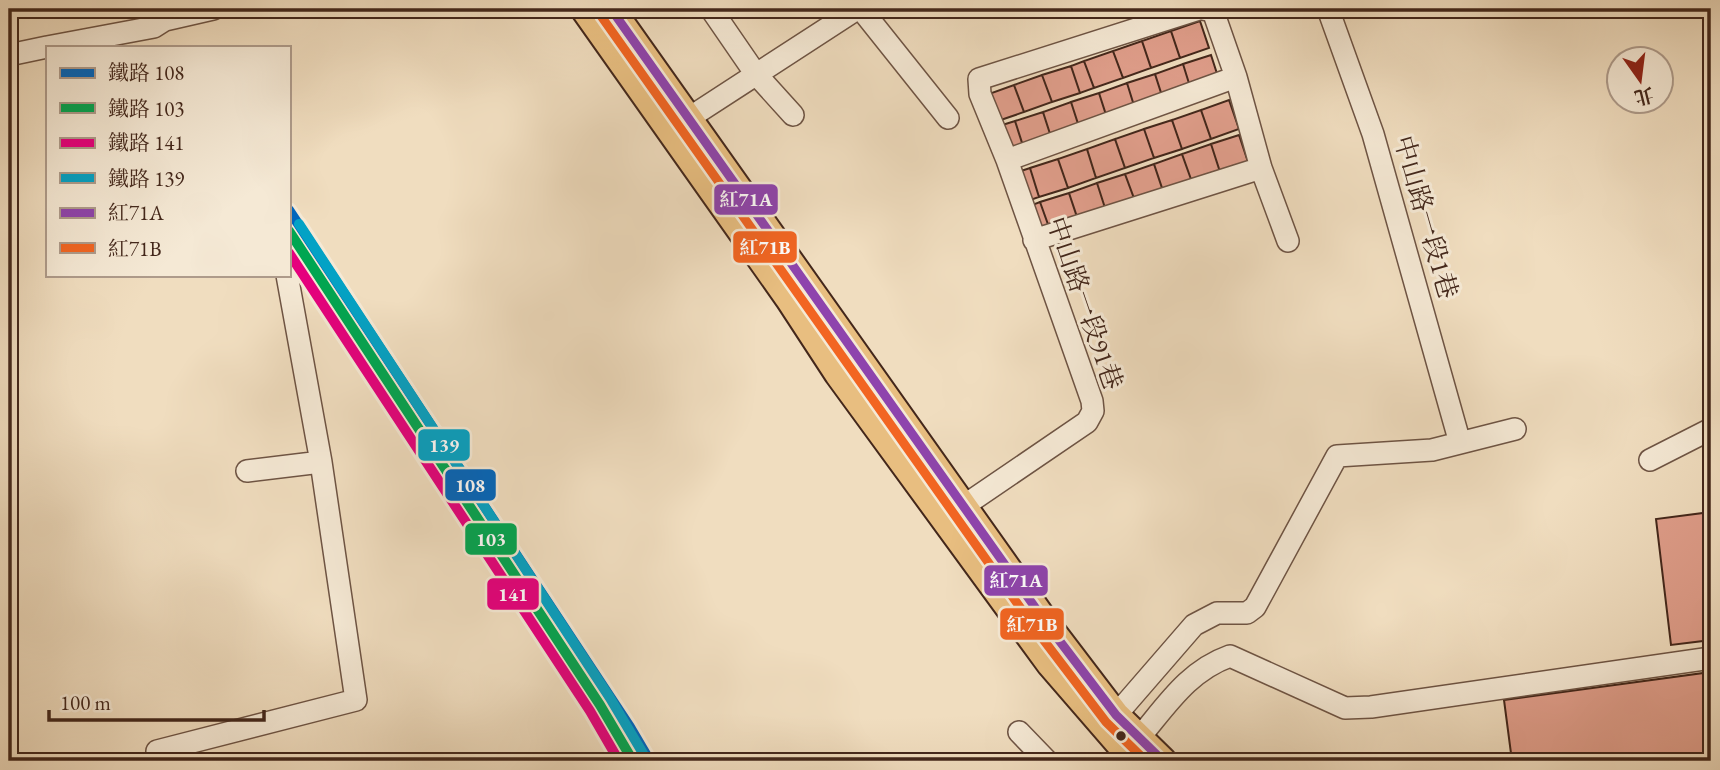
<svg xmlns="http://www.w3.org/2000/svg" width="1720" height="770" font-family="'EB Garamond','Noto Serif TC',serif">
<rect width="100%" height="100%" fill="#f0ddbf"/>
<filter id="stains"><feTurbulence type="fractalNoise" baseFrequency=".00286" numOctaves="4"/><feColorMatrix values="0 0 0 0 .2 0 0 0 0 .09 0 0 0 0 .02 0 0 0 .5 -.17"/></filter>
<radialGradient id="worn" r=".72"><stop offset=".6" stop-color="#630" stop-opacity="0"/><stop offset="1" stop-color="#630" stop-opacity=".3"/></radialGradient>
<path fill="#e09e8b" stroke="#43271b" stroke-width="2" d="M1200,21L1209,48L1180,58L1171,31Z
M1171,31L1180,58L1151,68L1142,41Z
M1142,41L1151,68L1123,78L1113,51Z
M1113,51L1123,78L1094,88L1084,61Z
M1211,55L1220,83L1192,93L1183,64Z
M1084,61L1094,88L1080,93L1071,66Z
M1183,64L1192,93L1164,102L1155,74Z
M1071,66L1080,93L1052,102L1042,75Z
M1155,74L1164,102L1136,112L1127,83Z
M1042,75L1052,102L1024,112L1014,85Z
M1127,83L1136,112L1108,121L1099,93Z
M1014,85L1024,112L995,122L986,95Z
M1099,93L1108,121L1080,130L1071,102Z
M1229,100L1239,129L1211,139L1201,110Z
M1071,102L1080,130L1052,140L1043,112Z
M1201,110L1211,139L1182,149L1172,120Z
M1043,112L1052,140L1024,149L1015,121Z
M1172,120L1182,149L1154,158L1144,129Z
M1015,121L1024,149L1006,156L996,127Z
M1144,129L1154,158L1125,168L1115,139Z
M1239,135L1248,162L1220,172L1211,144Z
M1115,139L1125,168L1096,178L1087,149Z
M1211,144L1220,172L1192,182L1182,154Z
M1087,149L1096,178L1068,188L1058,159Z
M1182,154L1192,182L1163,191L1154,164Z
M1058,159L1068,188L1039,197L1030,168Z
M1154,164L1163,191L1135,201L1125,174Z
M1030,168L1039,197L1022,203L1012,174Z
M1125,174L1135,201L1106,211L1097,183Z
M1097,183L1106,211L1078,220L1069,193Z
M1069,193L1078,220L1050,230L1040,202Z
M1040,202L1050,230L1033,236L1024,208Z
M1711,512V640L1671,645L1656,519Z
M1711,672V761H1512L1504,700Z"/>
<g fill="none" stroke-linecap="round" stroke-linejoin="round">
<g stroke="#6e5444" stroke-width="24">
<path id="minor" d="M711,9L755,73L793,115
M861,9L948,118
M1202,9L1213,11L1236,77L1261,168L1288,241
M1328,9L1373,134L1460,443
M47,47L154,27L165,20L213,9
M9,55L47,47
M689,118L857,9
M1007,160L1236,77
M1034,240L1261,168
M1650,460L1711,429
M247,471L321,462
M952,514L1087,422L1093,411L1092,401L1007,160L980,94L979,79L1199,9
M1116,715L1194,625L1217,613H1247L1255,607L1337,456L1432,450L1515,429
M1019,732L1047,761
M1139,738C1167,705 1188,671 1230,656L1345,708L1371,707L1711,658
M157,751L356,700L321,462L287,275"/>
</g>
<g stroke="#43271b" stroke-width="30">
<path id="major" d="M584,9L789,299L838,374L1050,664L1134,761
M611,9L1049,627L1116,715L1163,761"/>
</g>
<use href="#minor" stroke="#f5e9d5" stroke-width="21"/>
<use href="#major" stroke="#e8be80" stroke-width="26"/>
<path stroke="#43271b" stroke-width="4.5" stroke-dasharray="12 12" stroke-linecap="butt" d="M630,727L654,761"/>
<g stroke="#f5e9d5" stroke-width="14">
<path id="bus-1" d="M611,9L1049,627L1116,715L1163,761"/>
</g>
<g stroke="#f5e9d5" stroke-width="14">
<path id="bus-2" d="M601,16L1039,634L1106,722L1146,761"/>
</g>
<use href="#bus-1" stroke="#8e44ad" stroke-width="9"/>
<use href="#bus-2" stroke="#f26522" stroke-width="9"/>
<g stroke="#f5e9d5" stroke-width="16">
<path id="rail-1" d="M289,210L630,727L650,761"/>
</g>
<g stroke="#f5e9d5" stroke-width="16">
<path id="rail-2" d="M289,231L600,705L633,761"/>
</g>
<g stroke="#f5e9d5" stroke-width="16">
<path id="rail-3" d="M289,253L590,711L619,761"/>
</g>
<g stroke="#f5e9d5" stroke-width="16">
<path id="rail-4" d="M299,224L610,698L644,755"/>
</g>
<use href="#rail-1" stroke="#0065bd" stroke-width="10"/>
<use href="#rail-2" stroke="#00a651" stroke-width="10"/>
<use href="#rail-3" stroke="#e5007d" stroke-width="10"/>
<use href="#rail-4" stroke="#03a2c5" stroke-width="10"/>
</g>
<circle fill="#43271b" stroke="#f5e9d5" stroke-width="2.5" cx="1121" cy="736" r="6"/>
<g text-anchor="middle" stroke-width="6" stroke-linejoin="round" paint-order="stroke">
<g font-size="26" fill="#43271b" stroke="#f5e9d5">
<text transform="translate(1426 217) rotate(74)" y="9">中山路一段1巷</text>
<text transform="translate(1085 303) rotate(71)" y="9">中山路一段91巷</text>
</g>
</g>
<g stroke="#f5e9d5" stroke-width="2.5">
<rect x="713" y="183" width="66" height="33" rx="7" fill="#8e44ad"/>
<rect x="732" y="230" width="66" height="34" rx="7" fill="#f26522"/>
<rect x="417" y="428" width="54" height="34" rx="7" fill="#03a2c5"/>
<rect x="444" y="468" width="53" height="34" rx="7" fill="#0065bd"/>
<rect x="464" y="522" width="54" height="34" rx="7" fill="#00a651"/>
<rect x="983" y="564" width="66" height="33" rx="7" fill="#8e44ad"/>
<rect x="486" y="577" width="54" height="34" rx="7" fill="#e5007d"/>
<rect x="999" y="607" width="66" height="34" rx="7" fill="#f26522"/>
</g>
<g font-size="19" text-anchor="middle" font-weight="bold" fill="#fff">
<text x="746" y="206">紅71A</text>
<text x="765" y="254">紅71B</text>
<text x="444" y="452">139</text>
<text x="470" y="492">108</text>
<text x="491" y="546">103</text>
<text x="1016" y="587">紅71A</text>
<text x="513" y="601">141</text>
<text x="1032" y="631">紅71B</text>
</g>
<rect width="1720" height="770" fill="none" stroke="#f0ddbf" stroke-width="35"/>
<rect x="10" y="10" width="1699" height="749" fill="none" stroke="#43271b" stroke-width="3.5"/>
<rect x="18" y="18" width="1685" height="735" fill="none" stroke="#43271b" stroke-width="2"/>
<rect x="46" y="46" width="245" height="231" fill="#f5e9d5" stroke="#ae9b8b" stroke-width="2"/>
<rect x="60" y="68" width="35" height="10" fill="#0065bd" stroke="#ae9b8b" stroke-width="2"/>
<text x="108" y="80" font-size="21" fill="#43271b">鐵路 108</text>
<rect x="60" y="103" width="35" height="10" fill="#00a651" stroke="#ae9b8b" stroke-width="2"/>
<text x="108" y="116" font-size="21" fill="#43271b">鐵路 103</text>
<rect x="60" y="138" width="35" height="10" fill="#e5007d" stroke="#ae9b8b" stroke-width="2"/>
<text x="108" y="150" font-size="21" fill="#43271b">鐵路 141</text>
<rect x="60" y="173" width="35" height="10" fill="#03a2c5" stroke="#ae9b8b" stroke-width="2"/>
<text x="108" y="186" font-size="21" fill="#43271b">鐵路 139</text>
<rect x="60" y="208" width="35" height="10" fill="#8e44ad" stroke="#ae9b8b" stroke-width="2"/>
<text x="108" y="220" font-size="21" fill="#43271b">紅71A</text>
<rect x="60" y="243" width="35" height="10" fill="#f26522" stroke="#ae9b8b" stroke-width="2"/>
<text x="108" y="256" font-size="21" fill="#43271b">紅71B</text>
<g transform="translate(1640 80) rotate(166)"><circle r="33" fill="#f5e9d5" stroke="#ae9b8b" stroke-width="2"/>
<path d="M0-5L12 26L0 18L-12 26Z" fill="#8f2418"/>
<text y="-10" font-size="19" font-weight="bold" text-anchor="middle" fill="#43271b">北</text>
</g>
<path d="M49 710v10h215v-10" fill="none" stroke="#43271b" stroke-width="3.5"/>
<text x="60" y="710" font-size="21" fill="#43271b" stroke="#f5e9d5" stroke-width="5" paint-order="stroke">100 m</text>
<rect width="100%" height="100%" filter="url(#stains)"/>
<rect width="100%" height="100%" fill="url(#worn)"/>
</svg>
